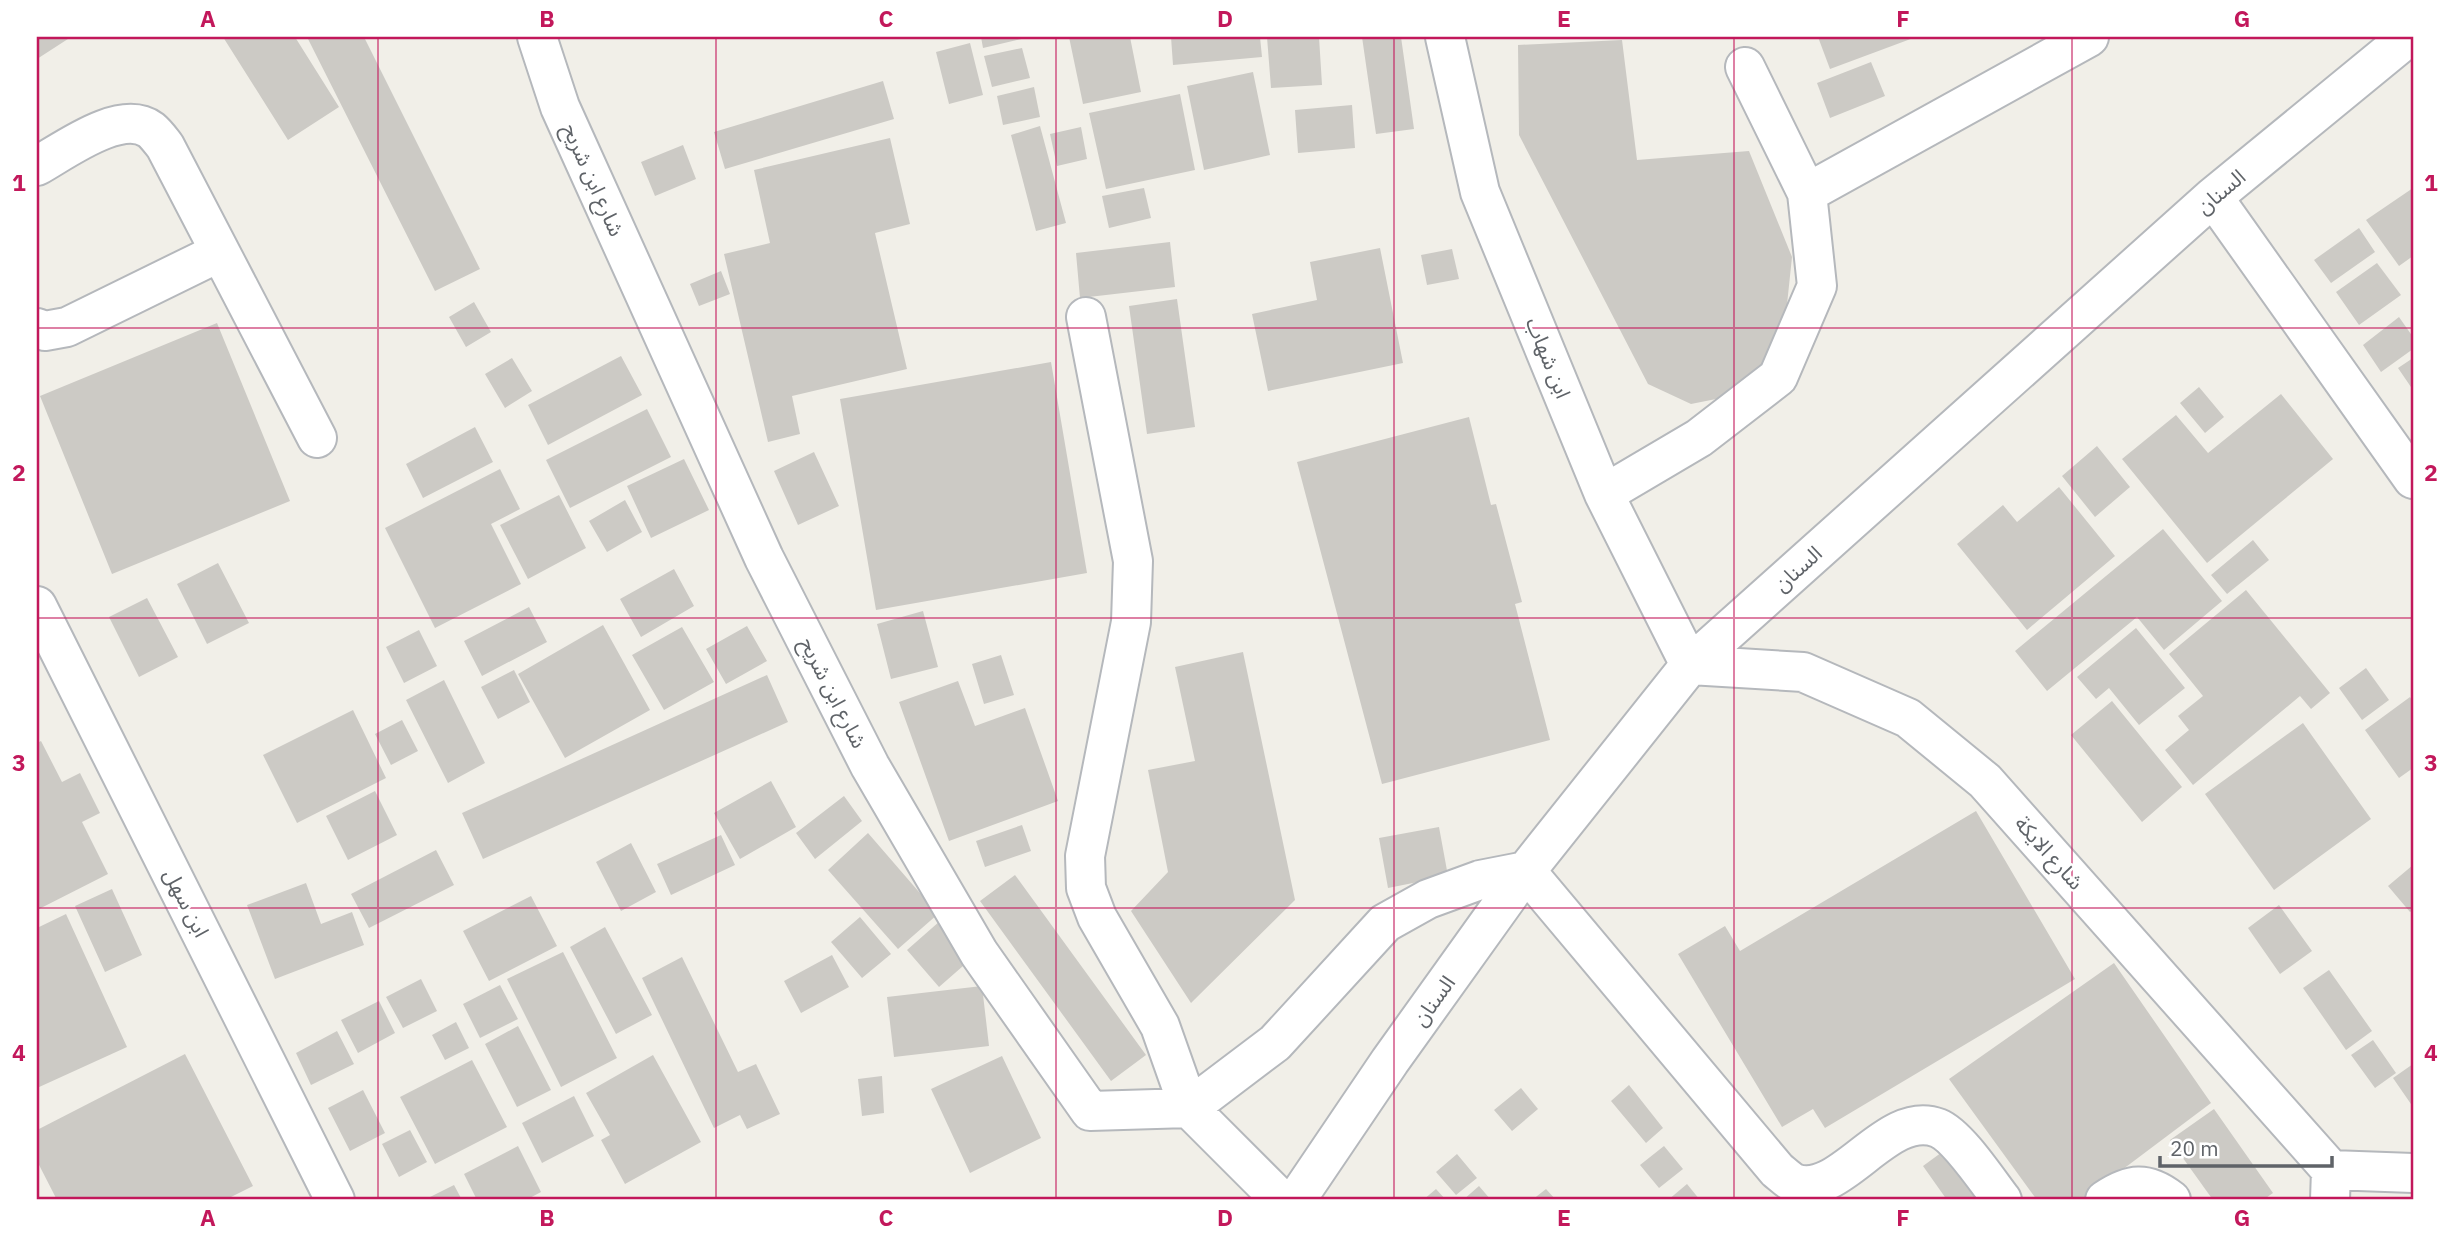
<svg xmlns="http://www.w3.org/2000/svg" width="2450" height="1237" font-family="'IBM Plex Sans','Noto Sans Arabic',sans-serif">
<rect width="100%" height="100%" fill="#f1efe8"/>
<path fill="#cccac5" d="M37,37H71L37,59Z
M223,37H295L339,107L288,140Z
M307,37H364L480,269L435,291Z
M981,37H1026V38L983,48Z
M1069,37H1130L1141,92L1083,104Z
M1171,37H1260L1262,57L1173,65Z
M1267,37H1319L1322,85L1271,88Z
M1362,37H1401L1414,129L1376,134Z
M1818,37H1916L1830,69Z
M1622,40L1637,160L1749,151L1792,257L1786,314L1765,365L1736,395L1691,404L1648,384L1519,135L1518,45Z
M970,43L983,95L949,104L936,52Z
M1022,48L1030,78L992,87L984,56Z
M1871,62L1885,96L1830,118L1817,83Z
M1253,72L1270,155L1204,170L1187,86Z
M883,81L894,119L725,169L714,132Z
M1034,87L1040,117L1003,125L997,96Z
M1180,94L1195,170L1106,189L1089,113Z
M1352,105L1355,148L1298,153L1295,110Z
M1040,126L1066,223L1036,231L1011,135Z
M1081,127L1087,159L1057,166L1050,134Z
M890,138L910,224L875,233L907,369L792,396L800,434L768,442L724,254L770,243L754,170Z
M683,145L696,179L655,196L641,162Z
M1144,188L1151,218L1109,228L1102,196Z
M2413,188V256L2399,266L2366,220Z
M2359,228L2375,252L2331,283L2314,260Z
M1170,242L1175,287L1080,298L1076,253Z
M1380,248L1403,363L1268,391L1252,314L1317,300L1310,262Z
M1452,249L1459,279L1427,285L1421,255Z
M2377,263L2401,295L2359,325L2336,292Z
M721,271L730,294L699,306L690,284Z
M1177,299L1195,427L1147,434L1129,306Z
M474,302L491,332L466,347L449,317Z
M2399,317L2413,337V349L2381,372L2363,345Z
M217,323L290,501L112,574L40,396Z
M621,356L642,395L548,445L528,405Z
M512,358L532,391L505,408L485,374Z
M2413,358V390L2398,368Z
M1051,362L1087,573L876,610L840,399Z
M2199,387L2224,417L2205,433L2180,403Z
M2281,394L2333,459L2207,563L2122,459L2176,415L2208,453Z
M647,409L671,457L570,508L546,460Z
M1469,417L1491,505L1496,504L1522,602L1515,604L1550,740L1382,784L1297,462Z
M475,427L493,462L423,498L406,464Z
M2097,446L2130,487L2095,517L2062,476Z
M814,452L839,506L798,525L774,471Z
M684,459L709,510L651,538L627,486Z
M500,469L520,509L491,524L521,584L435,628L385,528Z
M2059,487L2115,556L2027,630L1957,544L2003,505L2017,522Z
M559,495L586,548L528,579L500,525Z
M625,500L642,532L607,552L589,521Z
M2163,529L2222,601L2164,650L2137,617L2047,691L2015,651Z
M2253,540L2269,560L2227,594L2211,575Z
M218,563L249,623L207,644L177,584Z
M674,569L694,606L641,637L620,599Z
M2246,590L2330,693L2311,709L2300,696L2193,785L2165,750L2189,730L2178,716L2203,696L2169,654Z
M147,598L178,657L139,677L109,617Z
M529,607L547,642L482,676L464,641Z
M923,611L938,667L891,679L877,624Z
M603,625L650,710L565,758L518,674Z
M747,626L767,661L726,684L706,649Z
M682,627L714,682L664,710L632,655Z
M2136,628L2185,688L2139,725L2109,688L2096,699L2077,677Z
M419,630L437,666L404,683L386,647Z
M1243,652L1295,900L1191,1003L1131,911L1168,872L1148,770L1195,761L1175,667Z
M1001,655L1014,695L984,704L972,664Z
M2366,668L2389,700L2362,720L2339,688Z
M514,670L530,702L498,719L481,687Z
M767,675L788,722L483,859L462,813Z
M444,680L485,763L448,783L406,700Z
M958,681L975,726L1025,708L1058,801L949,841L899,702Z
M2410,697L2413,702V768L2399,778L2365,730Z
M2112,701L2182,787L2142,822L2071,735Z
M353,710L386,778L297,823L263,755Z
M402,720L418,751L391,765L375,734Z
M2303,723L2371,819L2274,890L2205,794Z
M41,741L62,782L80,773L100,813L82,822L108,874L37,910V743Z
M771,781L796,827L740,859L714,813Z
M375,791L397,835L348,860L326,816Z
M844,796L862,821L815,859L796,833Z
M1976,811L2075,979L1825,1128L1813,1109L1782,1127L1678,954L1725,926L1740,951Z
M1022,825L1031,851L985,867L976,841Z
M1439,827L1448,876L1388,888L1379,838Z
M868,833L938,914L898,949L828,870Z
M721,835L735,865L671,895L657,864Z
M631,843L656,892L621,911L596,862Z
M436,850L454,885L369,928L351,894Z
M2413,865V910L2410,912L2388,886Z
M1015,875L1146,1055L1111,1081L980,901Z
M306,883L321,924L352,912L364,945L275,979L247,905Z
M112,889L142,955L105,972L75,906Z
M531,896L557,946L489,981L463,931Z
M2279,905L2312,951L2280,974L2248,928Z
M66,914L127,1047L37,1088V928Z
M860,917L891,954L862,978L831,942Z
M940,921L971,959L939,987L907,950Z
M605,927L652,1015L616,1034L570,947Z
M563,952L617,1058L561,1087L507,979Z
M832,955L849,987L801,1013L784,981Z
M682,957L738,1072L756,1064L780,1114L747,1129L740,1115L714,1128L642,978Z
M2114,963L2211,1103L2082,1200H2037L1949,1079Z
M2329,970L2372,1031L2346,1050L2303,988Z
M421,979L437,1011L403,1028L386,997Z
M500,985L518,1019L480,1038L463,1004Z
M982,986L989,1046L894,1057L887,997Z
M379,1001L395,1033L358,1053L341,1020Z
M456,1022L469,1048L445,1060L432,1035Z
M518,1026L551,1090L517,1107L485,1044Z
M337,1031L354,1064L311,1085L296,1053Z
M2373,1040L2396,1073L2375,1088L2351,1055Z
M185,1054L253,1186L225,1200H57L37,1161V1130Z
M653,1055L701,1142L625,1184L601,1140L610,1135L586,1093Z
M1002,1056L1041,1138L970,1173L931,1089Z
M472,1060L507,1127L435,1164L400,1097Z
M2413,1064V1107L2393,1078Z
M882,1076L884,1113L862,1116L858,1079Z
M1629,1085L1663,1128L1646,1143L1611,1101Z
M1521,1088L1538,1109L1512,1131L1494,1110Z
M363,1090L385,1133L350,1151L328,1108Z
M574,1096L594,1136L542,1163L522,1123Z
M2214,1109L2273,1193L2263,1200H2213L2170,1140Z
M410,1130L427,1162L399,1177L382,1144Z
M518,1146L541,1192L526,1200H477L464,1174Z
M1664,1146L1683,1169L1659,1188L1640,1165Z
M1949,1147L1986,1200H1947L1923,1166Z
M1457,1154L1477,1178L1456,1195L1436,1172Z
M1687,1184L1700,1200H1668Z
M454,1185L462,1200H424Z
M1479,1186L1491,1200H1463Z
M1436,1189L1446,1200H1423Z
M1546,1189L1556,1200H1532Z"/>
<g fill="none" stroke-linecap="round" stroke-linejoin="round">
<g stroke="#b5b8bc" stroke-width="42">
<path id="minor" d="M537,37L560,107L764,558L870,766L979,953L1090,1111L1189,1108L1281,1200
M1445,37L1480,192L1604,494L1690,665
M37,166C64,151 121,108 151,130C156,134 161,141 165,146L317,438
M1807,193L2089,37
M2213,197L2413,479
M1086,317L1133,561L1131,622L1085,856L1086,888L1097,917L1160,1026L1189,1108L1275,1043L1385,923L1428,899L1480,880L1526,871L1777,1170C1782,1174 1788,1180 1794,1183C1841,1201 1886,1108 1938,1128C1958,1136 1988,1182 2002,1200
M37,328L45,331L67,327L220,252
M1604,494L1699,438L1778,377L1817,286L1807,193L1745,67
M37,606L335,1200
M1690,665L1803,672L1908,718L1985,781L2331,1170L2330,1200
M2331,1170L2413,1173
M1296,1200L1390,1061L1526,871L1690,665L2213,197L2408,37
M2105,1200C2130,1183 2147,1181 2171,1200"/>
</g>
<use href="#minor" stroke="#fff" stroke-width="38"/>
</g>
<path fill="none" stroke="#c2185b" stroke-width="2" stroke-opacity="0.55" d="M378,37V1200M716,37V1200M1056,37V1200M1394,37V1200M1734,37V1200M2072,37V1200M37,328H2413M37,618H2413M37,908H2413"/>
<g text-anchor="middle" stroke-width="5" stroke-linejoin="round" paint-order="stroke">
<g font-size="21" fill="#5f6368" stroke="#fff">
<text transform="translate(593 180) rotate(66)" y="7">شارع ابن شريح</text>
<text transform="translate(2221 192) rotate(-40)" y="7">السنان</text>
<text transform="translate(1548 358) rotate(68)" y="7">ابن شهاب</text>
<text transform="translate(1798 569) rotate(-42)" y="7">السنان</text>
<text transform="translate(833 693) rotate(63)" y="7">شارع ابن شريح</text>
<text transform="translate(2049 853) rotate(48)" y="7">شارع الايكة</text>
<text transform="translate(186 903) rotate(63)" y="7">ابن سهل</text>
<text transform="translate(1434 1001) rotate(-54)" y="7">السنان</text>
</g>
</g>
<rect width="2450" height="1237" fill="none" stroke="#ffffff" stroke-width="77"/>
<path d="M2160 1156v10h172v-10" fill="none" stroke="#5f6368" stroke-width="3.5"/>
<text x="2170" y="1156" font-size="21" fill="#5f6368" stroke="#ffffff" stroke-width="5" paint-order="stroke">20 m</text>
<rect x="38" y="38" width="2374" height="1160" fill="none" stroke="#c2185b" stroke-width="2.5"/>
<g font-size="23" text-anchor="middle" font-weight="bold" fill="#c2185b">
<text x="208" y="27">A</text>
<text x="547" y="27">B</text>
<text x="886" y="27">C</text>
<text x="1225" y="27">D</text>
<text x="1564" y="27">E</text>
<text x="1903" y="27">F</text>
<text x="2242" y="27">G</text>
<text x="19" y="191">1</text>
<text x="2431" y="191">1</text>
<text x="19" y="481">2</text>
<text x="2431" y="481">2</text>
<text x="19" y="771">3</text>
<text x="2431" y="771">3</text>
<text x="19" y="1061">4</text>
<text x="2431" y="1061">4</text>
<text x="208" y="1226">A</text>
<text x="547" y="1226">B</text>
<text x="886" y="1226">C</text>
<text x="1225" y="1226">D</text>
<text x="1564" y="1226">E</text>
<text x="1903" y="1226">F</text>
<text x="2242" y="1226">G</text>
</g>
</svg>
